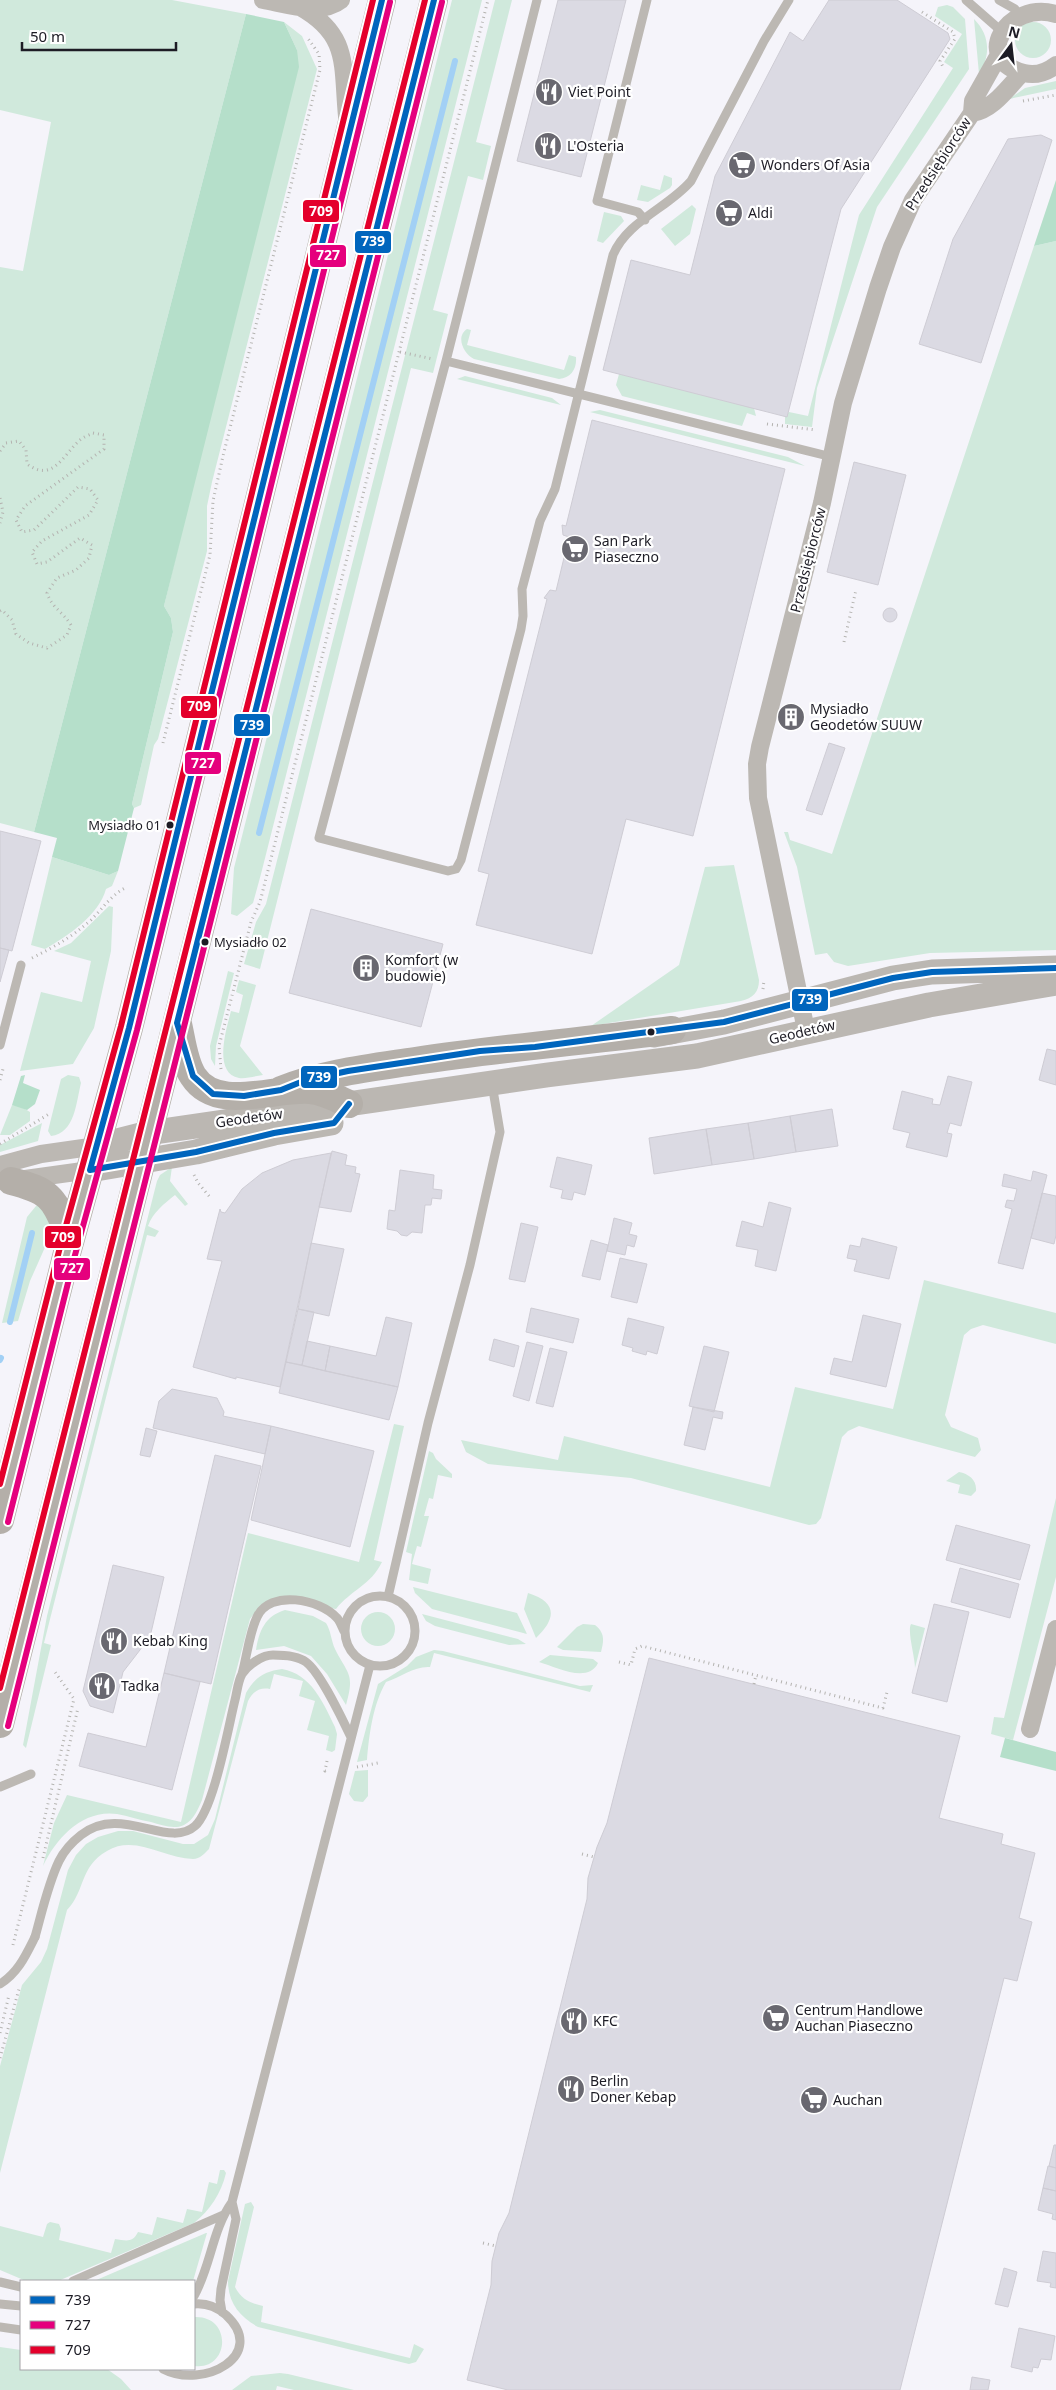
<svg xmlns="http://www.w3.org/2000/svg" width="1056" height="2390" font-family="'Noto Sans',sans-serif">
<rect width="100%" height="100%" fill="#f5f4fa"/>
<path fill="#d0e9dc" d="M0,0H172L246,14L34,832L0,823V267L23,271L51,122L0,110Z
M452,0H482L261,874L253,903L237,916L231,914L234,868Z
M495,0H512L476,142L491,146L483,180L468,176L433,310L448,314L433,373L411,368L260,969L244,964L256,922L266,904Z
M947,5L953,7L965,19L969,69L877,207L817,388L812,427L785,424V416L789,412L808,416L859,215L953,68L944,62L962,34L935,16L938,7Z
M974,19C990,35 991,55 979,74Z
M284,22L302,36L317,69L212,482L207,506V551L158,739L154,745L141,805L134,808L132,804L173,632L171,618L164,606L297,50Z
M1015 40a18 18 0 1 1 36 0a18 18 0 1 1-36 0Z
M1056,81V89L1009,99L1025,88Z
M664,175L672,178V185L670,188L648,202L637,200L641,185L660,190Z
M692,205L696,209L690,234L675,246L661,229Z
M604,212L621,216L624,221L603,243L597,241Z
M1056,241V950L930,953L848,966L834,962L827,953L815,955L797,867L784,832H788L790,840L832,854L1034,246Z
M467,329L471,330L467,345L564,370L569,355L576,357C577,369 571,378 559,379L474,359C464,354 455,337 467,329Z
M619,374L754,408L756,416L747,413L742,426L622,396L616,385Z
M465,376L552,398L561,405L457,379Z
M600,410L788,457L805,466L590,412Z
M52,857L109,875L118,871L112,886L106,889C99,915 68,936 45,949L31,945Z
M734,865L759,980C759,992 753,998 741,1001L591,1026L679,965L705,867Z
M109,906L113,907L111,951L94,1028L73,1064L20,1071L41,992L82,1002L91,961L54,951L71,943Z
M228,971L234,973L216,1046L215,1066L211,1059L210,1046Z
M239,980L256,985L240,1046L263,1075C255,1076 246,1079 239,1078C212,1073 227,1027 231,1011L239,1013L243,995L236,992Z
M68,1075L79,1077L81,1083C76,1103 75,1133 51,1136L48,1131L61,1079Z
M12,1105L20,1106L30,1112V1121L10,1135H0Z
M42,1123L38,1141L0,1152V1145Z
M172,1167L170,1181L188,1204L185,1206L175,1195C164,1204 153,1212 148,1226L159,1231L155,1237L147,1235L44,1643L51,1645L26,1748L23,1745L47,1616L157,1181L160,1175Z
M42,1203L52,1228L50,1236L30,1281L18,1321L2,1323L27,1217L36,1206Z
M924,1280L1056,1313V1344L983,1325L971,1329L964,1335L945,1415L951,1427L978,1438L981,1450L975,1457L859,1426L848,1431L842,1437L821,1518L816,1524L809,1525L631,1478L488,1464L466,1452L461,1440L558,1460L564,1436L770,1487L795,1387L893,1409Z
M394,1424L404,1426L374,1560L382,1562C371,1585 351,1590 336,1609C331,1609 327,1605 322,1603C292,1593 269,1591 250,1619L202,1800C198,1809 194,1820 184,1825C173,1830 162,1825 151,1822C139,1820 128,1816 117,1814C83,1809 56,1838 43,1866L54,1823L67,1795L181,1822L248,1533L359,1562Z
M429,1451L433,1453L436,1459L452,1474V1478L438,1475L433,1499L429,1498L424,1516H429L421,1547L417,1546L412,1564L431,1569L428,1584L409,1580L412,1554L406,1552Z
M959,1472C969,1474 977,1480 976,1491L971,1496L958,1493L960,1485L946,1481Z
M1056,1498V1577L1013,1740L991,1734L994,1717L1004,1718Z
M413,1587L517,1613L527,1634L432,1609L415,1593Z
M528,1593C557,1602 557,1618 536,1638L524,1609Z
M285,1610L313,1616L326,1623C331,1631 331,1640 335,1649C348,1675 355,1673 346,1705L327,1674L311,1656L284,1646L256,1650C259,1631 265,1616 285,1610Z
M361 1629a17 17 0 1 1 34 0a17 17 0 1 1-34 0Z
M422,1614L518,1639L526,1644L509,1645L435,1626L426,1621Z
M583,1624L595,1625C605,1633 604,1640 601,1652L563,1650L557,1647L577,1627Z
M911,1624L925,1628L915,1668C915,1657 907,1631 911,1624Z
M434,1650L443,1651L580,1686L593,1685L590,1692L434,1653L430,1667C414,1666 401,1677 386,1682C373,1704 369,1735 367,1760L357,1762L378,1684L407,1666L416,1657Z
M550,1655L593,1659L598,1663C588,1684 556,1667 539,1662Z
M282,1669C311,1674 323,1702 335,1727L337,1734L335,1750L332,1752L326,1750L329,1736L307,1730L315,1701L299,1696L303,1681L274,1674L270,1689C260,1687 253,1691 248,1701L209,1849C205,1853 200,1859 193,1859C165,1859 135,1834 107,1851C79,1867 86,1890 67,1910L0,2173V2066L22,1985L41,1962L47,1949L68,1870L76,1855L86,1844L98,1837L118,1831H133L183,1844H194L208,1835L215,1819L246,1693C254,1678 265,1671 282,1669Z
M368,1770V1796L363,1802L354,1801L349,1794L355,1771Z
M220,2170H224L226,2173C221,2194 210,2210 194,2223L58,2281H26L0,2270V2226L43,2237L47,2224L50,2222L59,2224L61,2229L59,2240L111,2253L115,2239C125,2240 132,2244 138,2232L152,2235L157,2217L183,2223L187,2209L202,2212L209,2182L217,2184Z
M251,2202L254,2207L235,2287C242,2300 250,2303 263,2306L261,2322L410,2358L414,2344L424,2349L416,2362L409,2364L258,2327C240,2317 228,2303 228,2281L245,2204Z
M206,2233H207L193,2281H94Z
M194,2317C233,2315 230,2371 194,2366Z
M0,2347L21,2350V2369H107L121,2379L131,2390H0Z
M280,2373L288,2374L354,2390H294L277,2386L276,2390H232L251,2376Z"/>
<path fill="#b5dfca" d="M246,14L284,22L297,50L299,67L164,606L171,618L173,632L132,804L134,808L118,871L109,875L52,857L57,838L34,832Z
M1056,180V241L1034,246Z
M25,1075L23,1083L40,1090L35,1104L27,1110L12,1105L21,1076Z
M1005,1738L1056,1752V1771L1000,1757Z"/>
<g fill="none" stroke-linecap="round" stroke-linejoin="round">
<path stroke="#a2d0f5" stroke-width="6" d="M259,833L455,61
M10,1322L32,1233
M0,1360L1,1358"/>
</g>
<path fill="#dbdae3" stroke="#ceccd4" d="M558,0H626L581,177L517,161Z
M829,0H897L948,33L950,39L841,209L787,417L603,370L631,260L690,275L715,176L790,32L803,41Z
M1041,135L1052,140L981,363L919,344L953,239L1008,139Z
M592,420L785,469L693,836L626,819L592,954L476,925L489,874L478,871L547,599L544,598L550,590L556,591L569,537L563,535L562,525L566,526Z
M854,462L906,475L878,585L827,572Z
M883 615a7 7 0 1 1 14 0a7 7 0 1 1-14 0Z
M789,712L797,714L794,723L786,721Z
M829,743L845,748L822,815L806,810Z
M0,831L41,841L12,951L0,948Z
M311,909L443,944L421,1027L289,993Z
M0,948L9,950L0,982Z
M1047,1049L1056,1051V1085L1039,1080Z
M948,1076L972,1082L961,1126L950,1123L947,1133L952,1134L947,1157L906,1147L910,1133L893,1129L902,1091L933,1099L932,1104L940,1105Z
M832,1109L838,1146L796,1152L790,1116Z
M790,1116L796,1152L754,1159L748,1123Z
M748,1123L754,1159L712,1165L706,1129Z
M706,1129L712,1165L654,1174L649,1138Z
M332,1151L347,1155L345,1165L356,1167L355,1173L360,1174L351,1212L319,1207Z
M331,1153L280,1387L236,1377V1379L193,1367L222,1261L207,1259L220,1209L221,1212L225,1213L242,1189L262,1173L293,1160Z
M557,1157L592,1165L585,1195L574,1192L572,1200L561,1198L563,1190L550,1187Z
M400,1170L434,1175L433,1189L442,1190L441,1199L432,1198L431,1205H425L422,1233L412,1232L407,1236L401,1235L397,1231L387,1229L389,1210L395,1211Z
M1033,1171L1047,1175L1023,1269L998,1263L1012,1209L1005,1207L1007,1200L1014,1201L1017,1189L1002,1186L1004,1174L1031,1181Z
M1042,1193L1056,1196V1235L1054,1244L1031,1238Z
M769,1202L791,1208L776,1271L755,1266L758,1250L736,1246L742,1221L763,1227Z
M614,1218L632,1223L629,1234L637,1236L634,1247L627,1245L625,1255L607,1251Z
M521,1223L538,1227L525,1282L509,1279Z
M862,1238L897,1247L889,1279L854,1271L857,1260L847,1258L850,1245L860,1247Z
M591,1240L608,1245L600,1280L582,1276Z
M311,1243L344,1249L329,1316L298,1309Z
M620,1258L647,1264L637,1303L611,1297Z
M531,1308L579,1319L573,1343L526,1332Z
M298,1309L314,1312L302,1365L286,1362Z
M863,1315L901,1324L886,1387L830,1374L834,1358L852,1362Z
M386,1317L412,1323L398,1387L325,1371L330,1346L376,1356Z
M628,1318L664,1327L657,1354L647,1351L646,1355L632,1351L633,1348L622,1345Z
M494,1339L519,1346L514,1367L489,1360Z
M307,1341L330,1346L325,1371L302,1365Z
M527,1342L543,1346L529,1401L513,1396Z
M704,1346L729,1352L714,1412L689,1406Z
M550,1348L567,1352L553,1407L536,1403Z
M286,1362L398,1387L389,1420L279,1393Z
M172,1389L217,1398L224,1412L223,1416L271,1426L265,1454L153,1428L159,1401Z
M693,1407L723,1412L722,1419L713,1417L705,1450L684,1445Z
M271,1426L374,1451L350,1547L251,1520Z
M146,1428L157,1431L150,1457L140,1455Z
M215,1455L261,1466L211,1684L164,1673Z
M956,1525L1030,1545L1020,1580L946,1560Z
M113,1565L164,1577L150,1637L123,1672L113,1713L90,1706L83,1691Z
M960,1568L1019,1584L1010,1618L951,1602Z
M934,1604L969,1612L947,1702L912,1693Z
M649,1658L960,1736L939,1818L1003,1834L1001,1844L1035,1853L1019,1918L1032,1922L1017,1981L1004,1978L900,2390H508L467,2380L491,2285L492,2261L499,2233L509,2213L587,1899L588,1878L597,1847L607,1823Z
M164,1673L200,1682L172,1790L79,1766L88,1733L146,1747Z
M1054,2145H1056V2168L1049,2166Z
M1048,2166L1056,2168V2191L1043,2188Z
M1043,2188L1056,2191V2220L1052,2219L1053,2214L1038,2210Z
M1043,2251L1056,2253V2288L1050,2287L1051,2283L1037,2281Z
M1004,2268L1017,2272L1008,2307L995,2304Z
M1019,2328L1055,2336L1051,2360L1041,2359L1038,2368L1033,2367L1032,2372L1011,2367Z
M972,2377L990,2380L988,2390H970Z"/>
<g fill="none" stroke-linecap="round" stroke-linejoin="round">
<path stroke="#b4b3b0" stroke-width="3" stroke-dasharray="1 4" stroke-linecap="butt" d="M922,12L953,32L955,39L940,61L943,67
M1023,101L1056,95
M400,352L433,359
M767,424L816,430
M0,451L6,443L19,441L26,450L27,464C53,483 63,455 79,441C83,437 89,435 93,433L104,435V449L25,506L16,520L22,532L34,530L78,487L90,489L98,500L89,515L42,541L32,552L37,564L47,562L80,538L92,545L89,558L76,570L57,578L47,593C52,608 63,612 71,625L67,635L47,648L29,643L16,634L12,620L2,610L0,611
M0,498L3,512L0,523
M844,642L856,590
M163,743L210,555L213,501L223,456L320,70L319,54L307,37
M32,958C54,947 72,937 91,920C103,908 112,894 127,887
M763,989L764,980
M221,1069L219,1046L251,922L260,902L488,0
M0,1080L3,1069
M0,1144L49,1114
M194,1175L198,1183L210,1197
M619,1662L631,1665L635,1649L642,1646L883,1708L887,1692
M754,1684L756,1675
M327,1761L325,1771H329
M357,1767L378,1763
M582,1854L594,1857
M43,1858L78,1708
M13,1945L74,1699L55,1672
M0,2033L9,1995
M0,2058L19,1989
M483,2243L496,2246"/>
<path stroke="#bcb8b3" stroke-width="9" d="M537,0L446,361L832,457
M966,0L999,29
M999,0L1015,9
M645,220L638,212L597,201L647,0
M446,361L319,838L448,871L456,869L461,860L521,629L523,616L522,589L540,521L555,489L613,255C627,221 668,208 691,181L764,41L789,0
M0,1045L21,965
M345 1631a35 35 0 1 1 70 0a35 35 0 1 1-70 0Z
M388,1597L428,1423L470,1265L500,1132L492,1084
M242,1674C247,1656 249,1634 257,1617C270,1589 320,1599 337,1618C340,1621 342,1627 344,1631
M0,1787L31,1774
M35,1937C42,1912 48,1884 59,1861C64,1851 72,1842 81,1835C121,1803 168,1850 195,1826C214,1809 228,1728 235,1700C237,1692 238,1681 242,1674C248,1665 262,1655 273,1655C284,1655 298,1656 306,1662C321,1673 342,1719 351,1737
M73,2281L223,2215
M0,2282L21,2287
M194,2296C211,2266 212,2230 232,2202L370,1665
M0,2304L21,2306
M222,2312L220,2300L221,2289L236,2219L232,2202
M0,2327L21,2330
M163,2369C203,2390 269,2355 226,2315C217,2307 205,2303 194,2304"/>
<path stroke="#bcb8b3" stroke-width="18" d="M263,0C286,4 321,16 341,0
M300,7C350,35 342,65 347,116
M1056,14C1007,0 971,60 1024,73C1036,76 1047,72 1056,65
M972,113C993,110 1008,87 1022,73
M806,1030L758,798L757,764L760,747L822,503L843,403L878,288L892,247L913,200L972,113L973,101L1000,53
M0,1165L41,1154L97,1146
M18,1180L90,1170
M1030,1729L1056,1629"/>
<path stroke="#bbb7b2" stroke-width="25" d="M654,1035L724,1022L893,978L932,972L1056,968
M97,1146L148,1133L547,1075L697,1056L929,1005L1056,983
M90,1170L196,1152L274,1133L331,1123"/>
<path stroke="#b4afa9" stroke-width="28" d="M178,1024C182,1041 184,1062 193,1076C217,1113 274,1087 310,1090C324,1091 336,1098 349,1104
M281,1090C324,1073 369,1068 415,1061C500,1048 586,1041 672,1030
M11,1181C54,1192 53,1199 71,1238
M0,1520L67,1253L129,1028L382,0
M0,1724L434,0"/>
<path stroke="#bcb8b3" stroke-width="9" d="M0,1984C18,1973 26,1955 35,1937"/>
<g stroke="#fff" stroke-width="10">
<path id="bus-1" d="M434,0L177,1023L193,1076L213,1094L244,1096L281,1090L306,1080L348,1071L480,1051L535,1047L724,1022L893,978L932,972L1056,968
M90,1170L129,1028L382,0
M90,1170L196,1152L274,1133L334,1123L349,1104"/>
</g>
<g stroke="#fff" stroke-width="10">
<path id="bus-2" d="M8,1522L75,1255L137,1030L390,2
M8,1726L442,2"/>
</g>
<g stroke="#fff" stroke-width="10">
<path id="bus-3" d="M0,1484L59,1251L121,1026L373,0
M0,1688L425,0"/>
</g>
<use href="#bus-1" stroke="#0065bd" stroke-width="6"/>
<use href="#bus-2" stroke="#e5007d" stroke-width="6"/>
<use href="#bus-3" stroke="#e4002b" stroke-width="6"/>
</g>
<defs>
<g id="restaurant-disc" transform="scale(1.4375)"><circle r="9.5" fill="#696870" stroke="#fff"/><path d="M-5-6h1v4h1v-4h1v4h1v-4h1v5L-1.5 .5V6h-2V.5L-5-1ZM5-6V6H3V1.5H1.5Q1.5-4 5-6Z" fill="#fff"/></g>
<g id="supermarket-disc" transform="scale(1.4375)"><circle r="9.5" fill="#696870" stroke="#fff"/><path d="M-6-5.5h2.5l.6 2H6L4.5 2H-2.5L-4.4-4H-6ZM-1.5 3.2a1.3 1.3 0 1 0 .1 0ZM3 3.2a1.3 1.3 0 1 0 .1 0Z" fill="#fff"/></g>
<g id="building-disc" transform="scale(1.4375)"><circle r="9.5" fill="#696870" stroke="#fff"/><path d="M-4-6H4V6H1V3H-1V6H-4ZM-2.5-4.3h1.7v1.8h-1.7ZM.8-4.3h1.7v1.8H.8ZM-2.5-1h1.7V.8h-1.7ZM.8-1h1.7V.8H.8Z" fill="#fff"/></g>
</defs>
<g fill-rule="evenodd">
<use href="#restaurant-disc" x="549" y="92"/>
<use href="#restaurant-disc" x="548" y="146"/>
<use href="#supermarket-disc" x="742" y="165"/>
<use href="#supermarket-disc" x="729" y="213"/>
<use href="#supermarket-disc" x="575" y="549"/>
<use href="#building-disc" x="791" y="717"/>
<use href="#building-disc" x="366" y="968"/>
<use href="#restaurant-disc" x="114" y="1641"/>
<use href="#restaurant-disc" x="102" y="1686"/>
<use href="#supermarket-disc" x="776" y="2018"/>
<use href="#restaurant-disc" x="574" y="2021"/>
<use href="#restaurant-disc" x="571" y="2089"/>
<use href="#supermarket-disc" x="814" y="2100"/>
</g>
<g fill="#1d1c25" stroke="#fff" stroke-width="2">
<circle cx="170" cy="825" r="4.5"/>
<circle cx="205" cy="942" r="4.5"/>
<circle cx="651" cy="1032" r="4.5"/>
</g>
<g text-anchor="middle" stroke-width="4.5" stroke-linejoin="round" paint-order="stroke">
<g font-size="13" fill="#1d1c25" stroke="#fff" text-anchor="end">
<text x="161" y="830">Mysiadło 01</text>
<text x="214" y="947" text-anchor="start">Mysiadło 02</text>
</g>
<g font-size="14" fill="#1d1c25" stroke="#fff" text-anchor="start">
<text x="568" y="97">Viet Point</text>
<text x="567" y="151">L'Osteria</text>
<text x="761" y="170">Wonders Of Asia</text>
<text x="748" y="218">Aldi</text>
<text x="594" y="546">San Park<tspan x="594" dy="16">Piaseczno</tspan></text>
<text x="810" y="714">Mysiadło<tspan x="810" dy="16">Geodetów SUUW</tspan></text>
<text x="385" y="965">Komfort (w<tspan x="385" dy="16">budowie)</tspan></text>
<text x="133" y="1646">Kebab King</text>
<text x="121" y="1691">Tadka</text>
<text x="795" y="2015">Centrum Handlowe<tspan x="795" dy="16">Auchan Piaseczno</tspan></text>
<text x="593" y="2026">KFC</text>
<text x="590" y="2086">Berlin<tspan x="590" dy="16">Doner Kebap</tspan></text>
<text x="833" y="2105">Auchan</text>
</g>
<g font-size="14" fill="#1d1c25" stroke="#fff">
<text transform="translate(938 164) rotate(-57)" y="5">Przedsiębiorców</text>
<text transform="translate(808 560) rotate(-76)" y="5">Przedsiębiorców</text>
<text transform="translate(802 1032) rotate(-13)" y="5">Geodetów</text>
<text transform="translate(249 1118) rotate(-8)" y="5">Geodetów</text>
</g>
</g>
<g stroke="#fff" stroke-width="2">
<rect x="302" y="199" width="38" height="24" rx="5" fill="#e4002b"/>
<rect x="354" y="230" width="38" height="24" rx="5" fill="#0065bd"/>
<rect x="309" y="244" width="38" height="24" rx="5" fill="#e5007d"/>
<rect x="180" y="695" width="38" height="24" rx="5" fill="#e4002b"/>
<rect x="233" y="713" width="38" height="24" rx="5" fill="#0065bd"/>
<rect x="184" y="751" width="38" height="24" rx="5" fill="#e5007d"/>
<rect x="791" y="988" width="38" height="24" rx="5" fill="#0065bd"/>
<rect x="300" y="1065" width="38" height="24" rx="5" fill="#0065bd"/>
<rect x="44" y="1225" width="38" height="24" rx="5" fill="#e4002b"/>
<rect x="53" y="1257" width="38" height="24" rx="5" fill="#e5007d"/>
</g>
<g font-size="14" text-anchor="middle" font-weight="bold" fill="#fff">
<text x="321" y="216">709</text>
<text x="373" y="246">739</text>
<text x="328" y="260">727</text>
<text x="199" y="711">709</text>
<text x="252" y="730">739</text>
<text x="203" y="768">727</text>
<text x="810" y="1004">739</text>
<text x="319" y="1082">739</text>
<text x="63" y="1242">709</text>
<text x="72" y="1273">727</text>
</g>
<rect x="20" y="2280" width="175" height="90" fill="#ffffff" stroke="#a5a4a8"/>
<rect x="30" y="2296" width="25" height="8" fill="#0065bd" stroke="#a5a4a8"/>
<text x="65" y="2305" font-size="15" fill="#1d1c25">739</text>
<rect x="30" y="2321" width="25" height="8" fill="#e5007d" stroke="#a5a4a8"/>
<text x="65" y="2330" font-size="15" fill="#1d1c25">727</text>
<rect x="30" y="2346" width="25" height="8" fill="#e4002b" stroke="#a5a4a8"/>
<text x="65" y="2355" font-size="15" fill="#1d1c25">709</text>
<g transform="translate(1011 45) rotate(15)" stroke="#ffffff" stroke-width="4" paint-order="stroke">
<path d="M0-4L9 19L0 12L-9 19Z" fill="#1d1c25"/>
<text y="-8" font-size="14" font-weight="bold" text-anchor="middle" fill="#1d1c25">N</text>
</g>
<path d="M22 42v8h154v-8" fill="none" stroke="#1d1c25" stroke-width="2.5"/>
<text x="30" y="42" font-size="15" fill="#1d1c25" stroke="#ffffff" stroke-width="4" paint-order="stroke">50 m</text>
</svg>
